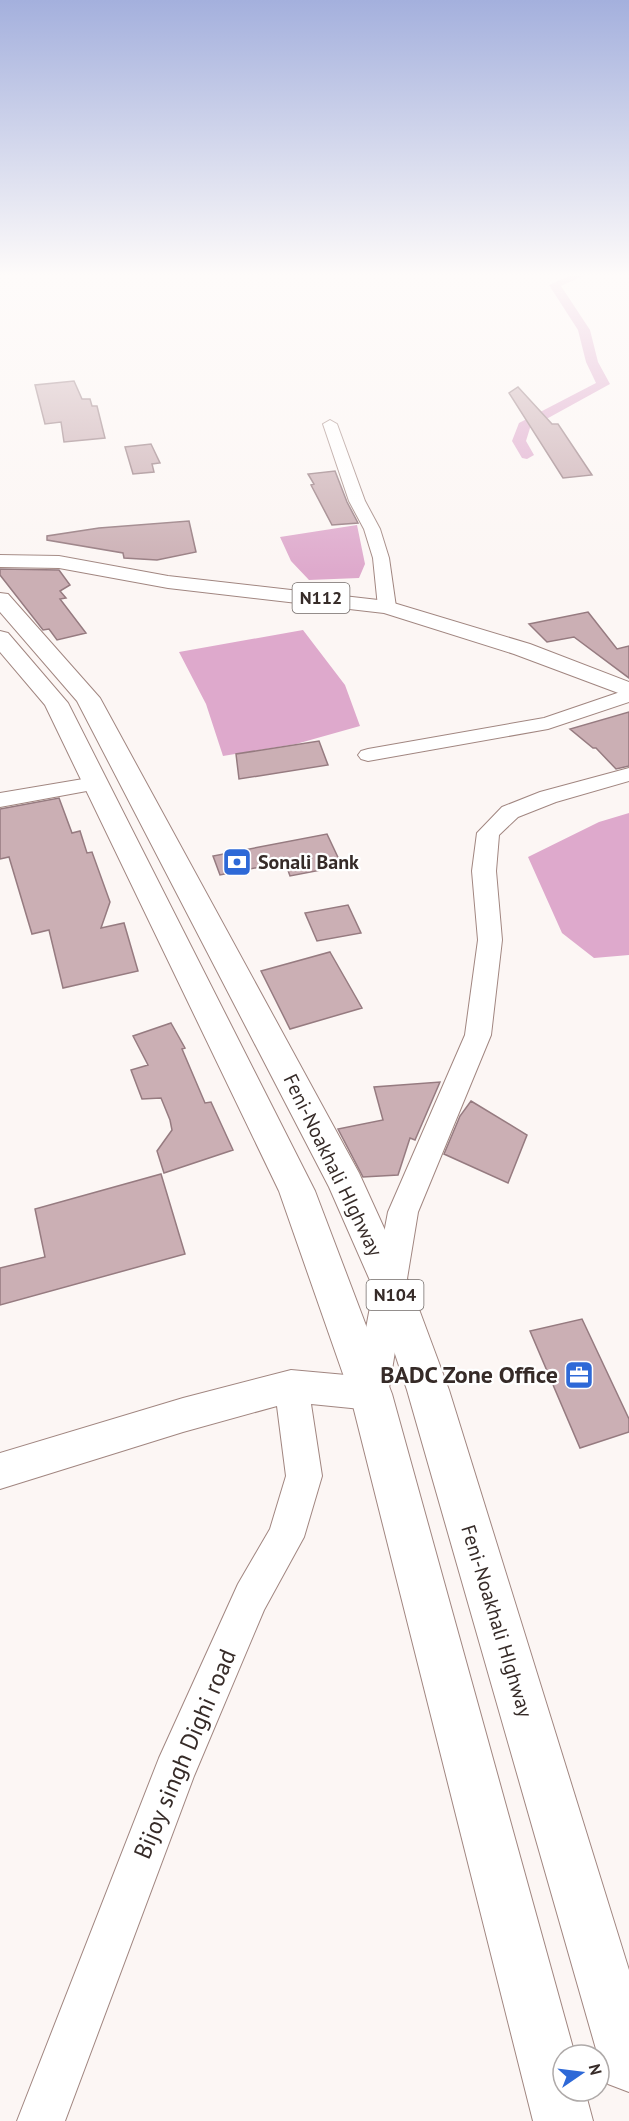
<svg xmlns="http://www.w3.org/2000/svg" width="629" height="2121" font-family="'PT Sans',sans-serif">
<rect width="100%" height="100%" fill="#fcf6f4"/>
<path fill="#dea9cc" d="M357,525L365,564L359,578L309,580L291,561L280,537Z
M303,630L345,685L360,726L296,744L223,756L206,704L179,652Z
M629,813V955L594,958L562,933L528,857L599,822Z"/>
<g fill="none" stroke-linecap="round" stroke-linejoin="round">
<path fill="#dea9cc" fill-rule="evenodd" d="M569,276H583L561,286L590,330L598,362L610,384L530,428L526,441L534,455L527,459L522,458L512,441L519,423L596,383L586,362L578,330L549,285Z"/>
</g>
<path fill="#cbafb4" stroke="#967b80" stroke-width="1.5" d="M74,381L82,399H90L92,406H97L105,438L64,442L61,422L45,424L35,385Z
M518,387L552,424H558L592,475L563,478L509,393Z
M151,444L160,463L152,464L154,472L133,474L125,447Z
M335,471L347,502L358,523L332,525L311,485L314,484L308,474Z
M189,521L196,552L157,560L124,558L123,553L47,540V536L99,528Z
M0,569L59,570L70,585L60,591L66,598L60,599L86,633L57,640L49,629L43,630L0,575Z
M588,612L617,649L629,646V678L574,637L547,642L529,624Z
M629,712V766L616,769L596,748H593L570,729Z
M319,741L328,765L239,779L236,754Z
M59,798L72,833L80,831L87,853L92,852L110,902L101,928L124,923L138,971L63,988L49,930L32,934L9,857L0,859V809Z
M327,834L342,866L290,876L285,862L220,875L213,856Z
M348,905L361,933L317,941L305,913Z
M330,952L362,1008L290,1029L261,971Z
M171,1023L185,1048L182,1049L205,1103L211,1102L233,1150L164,1173L157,1151L172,1130L170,1120L161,1098L142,1099L131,1070L148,1065L133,1036Z
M440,1082L415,1140L410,1138L398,1175L363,1177L338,1129L383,1120L374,1087Z
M471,1101L527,1135L508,1183L444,1154L460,1116Z
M161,1174L185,1254L0,1305V1268L45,1257L35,1209Z
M582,1319L629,1419V1432L580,1448L530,1331Z"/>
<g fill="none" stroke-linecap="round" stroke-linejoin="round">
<g stroke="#a18680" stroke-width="2">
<path id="street" d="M330,420L337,424L365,501L380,529L389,558L396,607L393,611H381L378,607L373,558L364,529L349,501L323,424Z
M629,689V702L548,729L368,761L361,759L358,755L361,751L368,749L544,718Z
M629,768V781L556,802L518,817L499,835L496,871L502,940L491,1035L418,1212L388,1394L383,1405L371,1410L311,1404L322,1476L304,1537L264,1610L194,1776L65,2121H17L159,1758L238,1584L270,1529L286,1476L277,1406L183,1432L0,1489V1453L183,1398L291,1370L357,1376L388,1212L465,1035L478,940L472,871L477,833L502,807L540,792Z
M95,777L103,778L106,783L103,788L0,807V793Z"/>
</g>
<g stroke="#a18680" stroke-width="2">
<path id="highway" d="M0,555L59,556L168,576L387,601L530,644L629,682V697L514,654L384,613L168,588L59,568L0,567Z
M0,593L8,594L100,698L359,1173L410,1285L449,1390L629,1970V2092L608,2084L600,2063L407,1390L372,1285L329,1187L77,701L0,612Z
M0,631L8,633L68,703L315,1191L392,1394L575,2055H563V2091H585L593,2121H533L350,1394L279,1191L45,705L0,652Z"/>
</g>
<use href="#street" fill="#fff" fill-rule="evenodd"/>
<use href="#highway" fill="#fff" fill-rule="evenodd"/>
</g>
<linearGradient id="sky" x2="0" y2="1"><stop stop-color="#a4b0dd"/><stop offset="0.48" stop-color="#fefbfa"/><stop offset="1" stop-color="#fefbfa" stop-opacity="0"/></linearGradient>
<rect width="629" height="573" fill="url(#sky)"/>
<defs>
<g id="bank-square" transform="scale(1.5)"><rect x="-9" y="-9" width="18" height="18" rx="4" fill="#2e69d7" stroke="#fff"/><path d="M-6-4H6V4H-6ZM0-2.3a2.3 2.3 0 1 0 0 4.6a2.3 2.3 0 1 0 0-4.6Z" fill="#fff"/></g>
<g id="office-square" transform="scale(1.5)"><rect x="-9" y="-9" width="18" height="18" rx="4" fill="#2e69d7" stroke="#fff"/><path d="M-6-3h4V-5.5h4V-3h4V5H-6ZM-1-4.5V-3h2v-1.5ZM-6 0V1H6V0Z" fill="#fff"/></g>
</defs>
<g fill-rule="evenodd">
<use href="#bank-square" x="237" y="862"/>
<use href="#office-square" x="579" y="1375"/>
</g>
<g text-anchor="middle" stroke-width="4.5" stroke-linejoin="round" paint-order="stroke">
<g fill="#fff" stroke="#726b68" stroke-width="1.5">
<rect x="292.5" y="583" width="57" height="30" rx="4.5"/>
<rect x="366.5" y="1280" width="57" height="30" rx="4.5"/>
</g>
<g font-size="18" font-weight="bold" fill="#362b28">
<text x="321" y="604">N112</text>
<text x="395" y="1301">N104</text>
</g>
<g font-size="20" font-weight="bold" fill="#362b28" stroke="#fff" text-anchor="start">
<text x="258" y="869">Sonali Bank</text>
</g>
<g font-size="20" fill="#362b28" stroke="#fff">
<text transform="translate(333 1165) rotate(64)" y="7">Feni-Noakhali HIghway</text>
<text transform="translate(497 1621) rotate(73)" y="7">Feni-Noakhali HIghway</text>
</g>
<g font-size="24" font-weight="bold" fill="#362b28" stroke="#fff" text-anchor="end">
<text x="558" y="1383">BADC Zone Office</text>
</g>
<g font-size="24" fill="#362b28" stroke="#fff">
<text transform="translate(185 1754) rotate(-67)" y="8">Bijoy singh Dighi road</text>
</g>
</g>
<g transform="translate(581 2073) rotate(76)"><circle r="28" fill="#ffffff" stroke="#afaaa9" stroke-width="1.5"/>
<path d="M0-4.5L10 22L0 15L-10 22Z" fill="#2e69d7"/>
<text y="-9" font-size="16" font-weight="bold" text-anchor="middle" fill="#362b28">N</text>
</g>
</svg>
